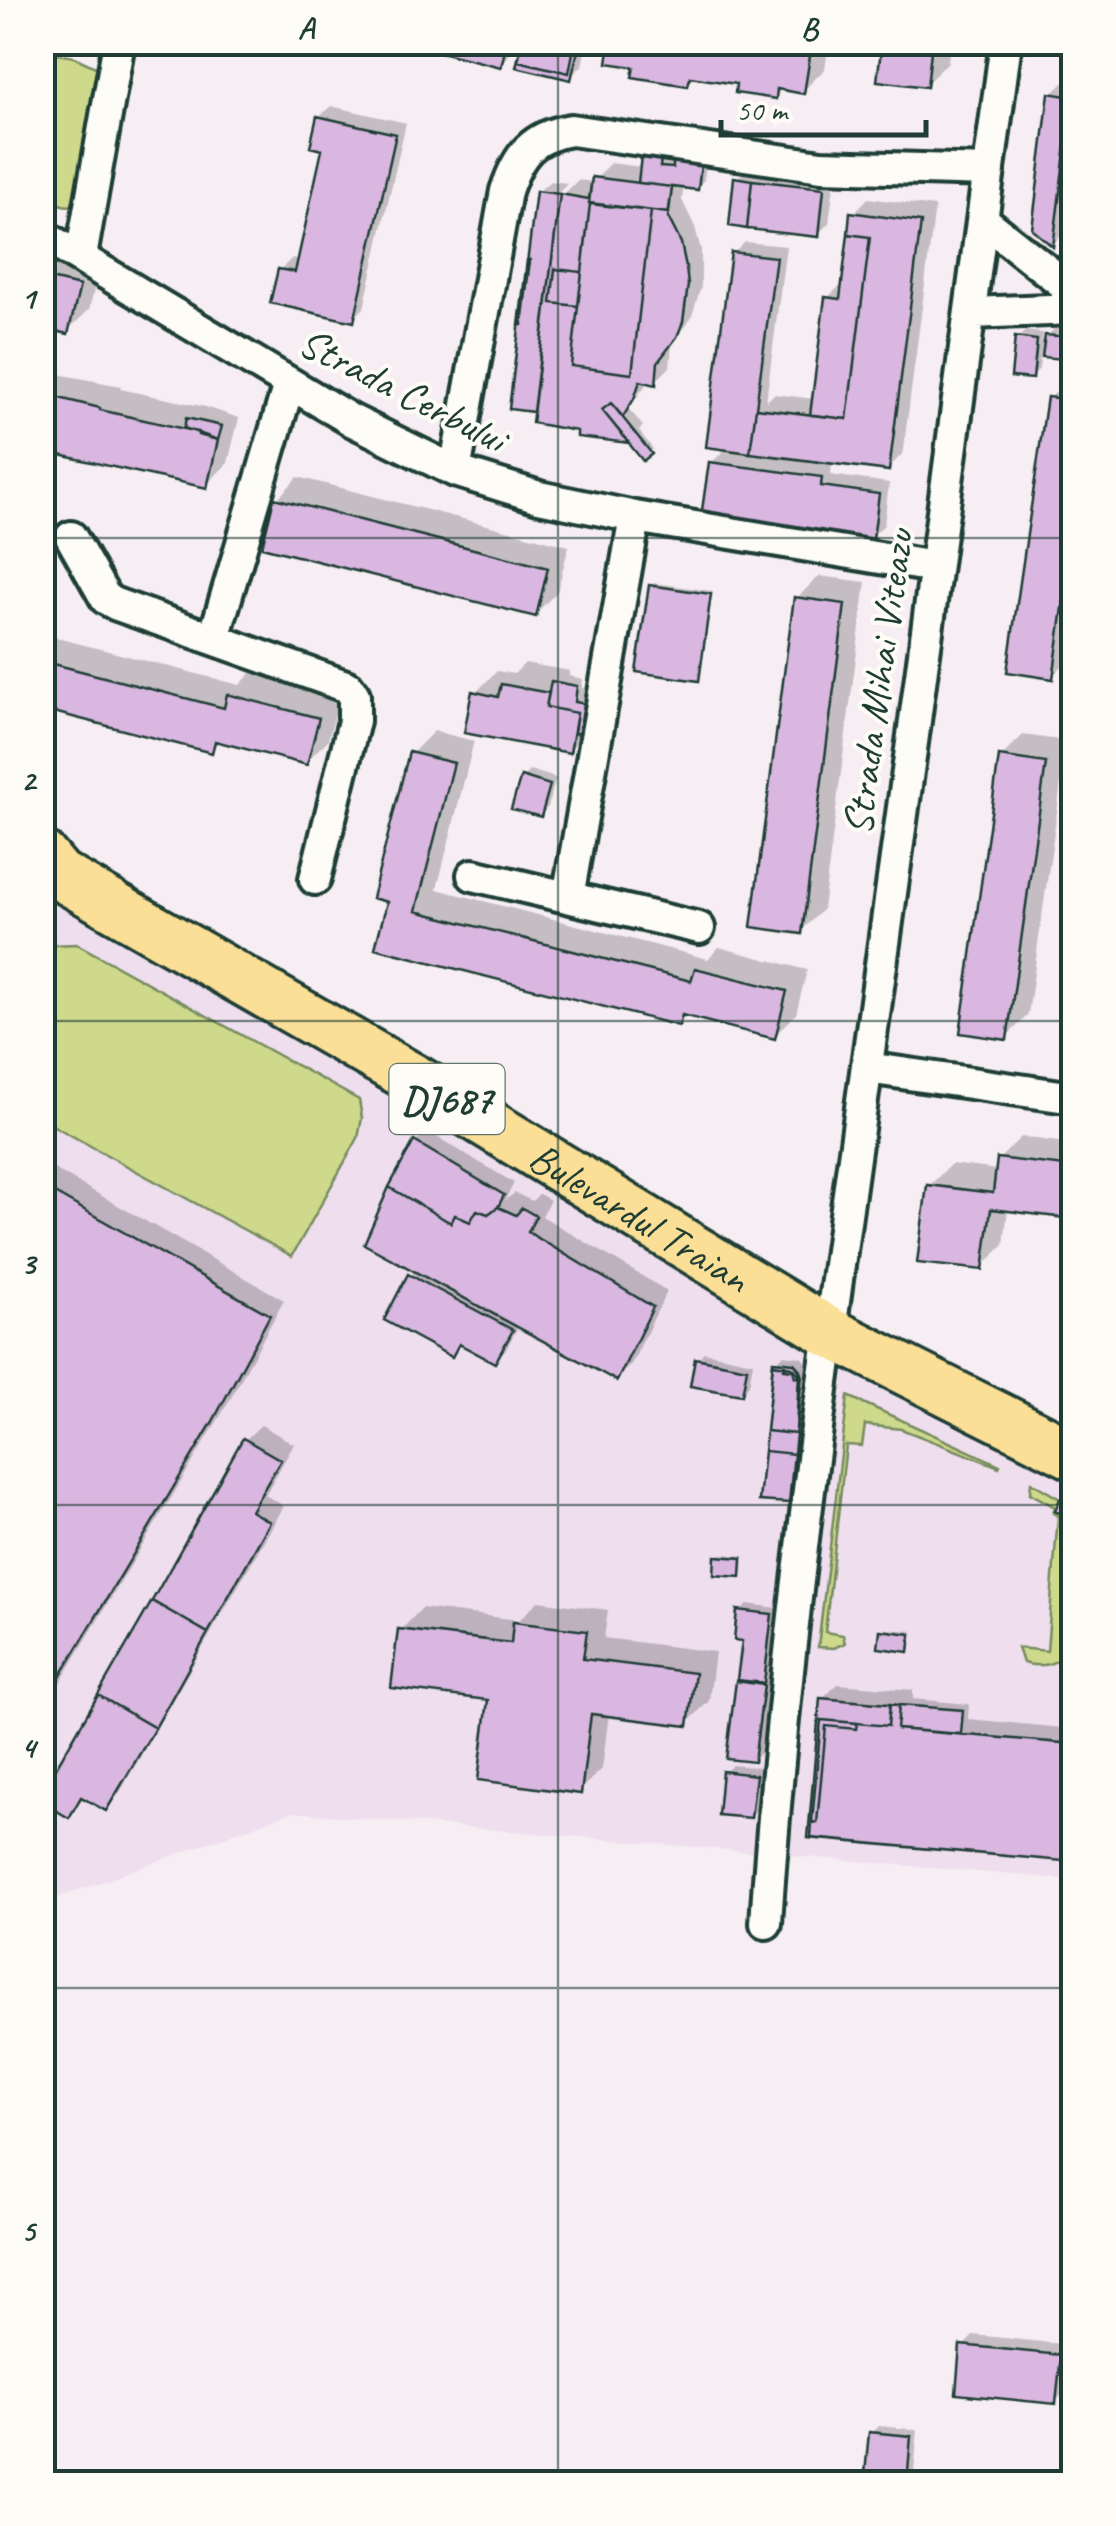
<svg xmlns="http://www.w3.org/2000/svg" width="1116" height="2526" font-family="Caveat,sans-serif">
<rect width="100%" height="100%" fill="#f6eef3"/>
<filter id="ink" filterUnits="userSpaceOnUse"><feTurbulence type="fractalNoise" baseFrequency=".01" numOctaves="2"/><feDisplacementMap in="SourceGraphic" scale="20" xChannelSelector="R" yChannelSelector="G"/><feConvolveMatrix kernelMatrix="1 2 1 2 8 2 1 2 1" color-interpolation-filters="sRGB"/></filter>
<g filter="url(#ink)">
<path fill="#eedeee" d="M43,874L1073,1469V1880L292,1812L43,1903Z"/>
<path fill="#ced98c" stroke="#768b60" stroke-width="2.5" d="M42,51L74,57L102,70L82,202C67,210 57,204 43,196Z
M43,927L46,953L53,952L52,945L77,944L359,1100L362,1118L358,1138L292,1256L43,1120Z
M848,1396L1000,1465L999,1467L901,1429L865,1425L862,1446L846,1445L825,1632L843,1635L845,1643L834,1648L818,1647Z
M1031,1482L1060,1499L1055,1511L1070,1518L1063,1656C1052,1666 1037,1667 1023,1663L1018,1648L1047,1651L1058,1516L1053,1513L1055,1507L1030,1493Z"/>
<path fill="#0003" d="M411,42H518L501,64Z
M524,42H587L582,66L570,77Z
M613,42H829L825,69L803,91L783,88L775,96L739,82L695,75L688,83L637,65Z
M885,42H950L948,62L926,84Z
M1063,83L1074,84V157L1064,233L1053,244L1052,94Z
M331,106L406,123L364,308L353,319L280,270L292,258L300,260L326,148L319,117Z
M651,150L667,152L666,160L677,161L683,155L707,157L704,180L697,188L684,186L682,200L695,227L701,250V287L691,319L672,345L670,367L655,382L649,381L628,408L643,426L639,431L653,449L644,457L630,440L580,429L537,404L532,409L538,192L550,181L568,183L554,197L560,198L578,180L594,182L610,163L642,167L643,158Z
M766,169L835,177L829,223L818,234L737,179L744,171L762,173Z
M868,198L935,207L903,453L888,469L832,462L831,475L889,483L884,525L872,536L711,463L727,448L734,253L745,242L786,246L766,402L774,394L815,399L827,298L839,287H844L853,214Z
M42,251L100,265L89,310L67,331L42,325Z
M1054,329L1074,330V357L1041,354L1039,369L1032,377L1018,339L1025,331L1043,333L1042,341Z
M47,372L121,386L120,389L206,407L239,418L228,463L206,485L42,445V377Z
M1071,377H1074V655L1052,676L1049,399Z
M298,477L569,546L557,592L535,614L277,499Z
M819,576L866,582L823,909L801,931L797,598Z
M654,583L713,591L699,678L651,586Z
M42,634L240,685L251,673L340,696L328,740L306,762L221,740L211,750L42,706Z
M525,663L570,671L569,676L583,679L582,688L598,691L591,728L569,750L475,693L497,671L514,674Z
M434,731L474,741L437,889L708,959L719,947L807,970L796,1014L774,1036L688,1014L678,1024L390,900L412,753Z
M1023,735L1067,741L1028,1015L1006,1037L1001,757Z
M530,770L556,778L548,807L540,815L523,777Z
M56,941L55,952L46,950L47,948Z
M427,1131L514,1183L505,1200L515,1193L532,1201L539,1194L550,1200L542,1216L667,1291L632,1363L617,1378L519,1325L506,1349L495,1360L463,1343L452,1354L410,1276L417,1270L391,1188L416,1142Z
M1021,1137L1074,1144V1216L1008,1208L1004,1245L982,1267L929,1186L951,1164L998,1170L999,1159Z
M42,1162L284,1300L227,1405L42,1713Z
M704,1352L753,1362L749,1385L742,1393L697,1360Z
M783,1355L801,1357L808,1365L796,1493L788,1501L776,1362Z
M261,1425L294,1444L265,1495L284,1506L117,1797L106,1808L85,1796L69,1814L245,1440Z
M720,1554L744,1556L743,1572L740,1575L717,1558Z
M538,1601L608,1610L604,1638L715,1652L709,1701L687,1723L609,1713L602,1769L580,1791L491,1698L401,1630L422,1608L519,1620Z
M747,1604L778,1608L761,1752L753,1760L729,1757L744,1639L739,1612Z
M886,1629L913,1631L911,1646L908,1649L883,1632Z
M838,1684L913,1690V1699L969,1704L968,1719L1074,1729V1860L822,1699Z
M732,1765L762,1768L758,1808L750,1816L725,1772Z
M974,2335L1072,2345L1067,2390L1056,2401L963,2346Z
M879,2426L918,2430L913,2484H867L871,2434Z
M766,2471L827,2474L826,2484H758Z
M963,2480L998,2484H959Z"/>
<path fill="#dab7e1" stroke="#1f3d34" stroke-width="2.5" d="M400,42H507L501,67Z
M522,42H575L569,73L518,61Z
M522,42H575L569,73L518,61Z
M522,42H580L571,80L516,67Z
M610,42H765L811,50L804,94L777,89L776,99L735,93L736,84L690,77L688,86L632,77L634,67L607,63Z
M882,42H932L927,87L877,81Z
M1049,93L1072,97L1053,247L1032,229Z
M317,116L396,134L354,322L270,303L278,269L295,272L322,150L310,147Z
M641,156L661,159L660,167L673,168V161L701,164L698,190L638,183Z
M592,177L672,187L668,217L681,243L686,267L688,285L683,322L677,337L658,362L656,385L640,381L634,399L623,417L611,403L602,410L629,443L577,437V431L532,423L560,194L589,199Z
M592,177L672,187L669,213L589,203Z
M734,177L752,180L747,229L729,226Z
M752,180L824,188L819,237L747,229Z
M536,191L560,194L533,412L509,409Z
M590,204L651,211L632,374L571,366Z
M850,212L921,222L889,471L750,453L756,408L847,419L870,237L848,234Z
M848,234L870,237L847,419L810,415L825,297L840,299Z
M731,252L776,257L750,453L706,447Z
M527,260H530L522,325H519Z
M555,269L582,272L578,306L551,303Z
M42,277L80,286L68,334L42,328Z
M1069,333L1074,334V360L1042,357L1045,335L1069,337Z
M1015,337L1037,340L1033,379L1011,377Z
M51,396L100,408V410L198,432V435L218,440L207,488L42,451V397L51,399Z
M1047,397L1074,400V529L1053,679L1007,672Z
M611,403L652,454L643,461L602,410Z
M186,418L222,426L218,440L184,428Z
M709,462L822,477L821,486L879,494L873,539L701,517Z
M274,498L548,568L536,617L262,547Z
M649,585L711,594L699,681L636,672Z
M794,597L845,604L802,934L751,927Z
M42,661L224,708L227,694L319,718L307,765L215,741L212,753L42,709Z
M551,681L577,686L575,702L587,704L581,734L574,733L577,713L546,707Z
M501,684L549,693L546,707L577,713L570,753L464,733L472,691L498,697Z
M409,752L454,763L416,911L691,981L695,968L787,991L775,1039L682,1015L679,1026L375,948L387,902L372,898Z
M999,756L1046,763L1007,1040L960,1033Z
M521,776L550,785L541,817L511,809Z
M414,1141L504,1195L498,1207L488,1214L477,1210L470,1222L455,1215L451,1223L389,1187Z
M997,1158L1074,1167V1219L991,1209L983,1270L917,1263L927,1185L993,1193Z
M42,1186L270,1315L212,1423L42,1707Z
M389,1187L451,1223L455,1215L470,1222L477,1210L488,1214L498,1207L516,1215L522,1208L536,1216L528,1232L653,1307L617,1381L364,1244Z
M408,1274L513,1330L495,1363L459,1344L452,1357L384,1320Z
M695,1358L747,1368L742,1395L690,1386Z
M773,1361L785,1362L784,1369L793,1370L795,1377L801,1378L796,1434L766,1431Z
M773,1361L794,1363L802,1374L794,1454L764,1451Z
M773,1361L794,1363L801,1371L796,1431L799,1374L792,1367L773,1364Z
M773,1361L794,1363L801,1371L796,1434L766,1431Z
M773,1364L792,1367L799,1374L796,1434L766,1431Z
M766,1431L796,1434L789,1503L759,1501Z
M243,1438L281,1460L251,1511L270,1522L208,1633L152,1601Z
M1060,1499L1074,1504V1519L1055,1511Z
M715,1556L742,1558L741,1577L714,1575Z
M152,1601L208,1633L155,1728L98,1695Z
M737,1610L772,1614L764,1683L737,1680L742,1641L734,1640Z
M513,1622L587,1631L583,1659L695,1673L688,1726L591,1714L581,1794L478,1780L488,1700L391,1688L398,1629L511,1643Z
M880,1630L911,1634L909,1652L878,1648Z
M736,1681L764,1685L754,1762L726,1759Z
M98,1695L155,1728L106,1811L81,1797L69,1818L42,1802V1792Z
M820,1698L899,1705L897,1729L1074,1744V1862L808,1838Z
M890,1704L899,1705L897,1729L1074,1744V1862L811,1838L812,1822L817,1823L826,1726L856,1729L857,1723L888,1726Z
M899,1705L963,1710L961,1734L897,1729Z
M899,1705L963,1710L961,1734L897,1729Z
M821,1720L857,1723L856,1729L826,1726L817,1823L812,1822Z
M722,1771L756,1775L751,1818L718,1815Z
M960,2345L1061,2355L1056,2404L956,2394Z
M869,2432L911,2436L907,2484H864Z
M756,2477L820,2481V2484H756Z"/>
<g fill="none" stroke-linecap="round" stroke-linejoin="round">
<g stroke="#1f3d34" stroke-width="38">
<path id="minor" d="M983,220L1074,292
M42,235L351,420L455,471L539,497L635,517L934,567
M81,257L119,42
M970,313L1074,309
M455,471L506,191C518,155 532,136 571,130L821,166L989,171
M71,537L106,599L115,604L348,687L354,695V721L315,879
M214,638L289,384
M473,875L699,928
M568,897L635,517
M867,1068L1074,1098
M766,1923C786,1619 832,1317 874,1015C920,691 963,367 1006,42"/>
</g>
<g stroke="#1f3d34" stroke-width="55">
<g id="primary">
<path id="s1" d="M42,855L59,875L416,1080L829,1332L1074,1455"/>
</g>
</g>
<use href="#minor" stroke="#fdfcf7" stroke-width="30"/>
<use href="#primary" stroke="#fbdf96" stroke-width="48"/>
</g>
</g>
<path fill="none" stroke="#1f3d34" stroke-width="2.5" stroke-opacity="0.55" d="M558,42V2484M42,538H1074M42,1021H1074M42,1505H1074M42,1988H1074"/>
<g text-anchor="middle" stroke-width="8" stroke-linejoin="round" paint-order="stroke">
<rect fill="#fdfcf7" stroke="#62766e" stroke-width="2.5" x="389.5" y="1064" width="115" height="70" rx="8"/>
<g font-size="40" font-weight="bold" fill="#1f3d34">
<text x="447" y="1113">DJ687</text>
</g>
<g font-size="42" fill="#1f3d34" stroke="#fdfcf7">
<text transform="translate(403 389) rotate(27)" y="15">Strada Cerbului</text>
<text transform="translate(877 682) rotate(-82)" y="15">Strada Mihai Viteazu</text>
<text dy="15" stroke="none"><textPath href="#s1" startOffset="700">Bulevardul Traian</textPath></text>
</g>
</g>
<rect width="1116" height="2526" fill="none" stroke="#fdfcf7" stroke-width="110"/>
<path d="M721 120v15h205v-15" fill="none" stroke="#1f3d34" stroke-width="5"/>
<text x="736" y="120" font-size="30" fill="#1f3d34" stroke="#fdfcf7" stroke-width="8" paint-order="stroke">50 m</text>
<rect x="55" y="55" width="1006" height="2416" fill="none" stroke="#1f3d34" stroke-width="4"/>
<g font-size="32" text-anchor="middle" font-weight="bold" fill="#1f3d34">
<text x="306" y="39">A</text>
<text x="809" y="39">B</text>
<text x="28" y="308">1</text>
<text x="28" y="791">2</text>
<text x="28" y="1274">3</text>
<text x="28" y="1758">4</text>
<text x="28" y="2241">5</text>
</g>
</svg>
